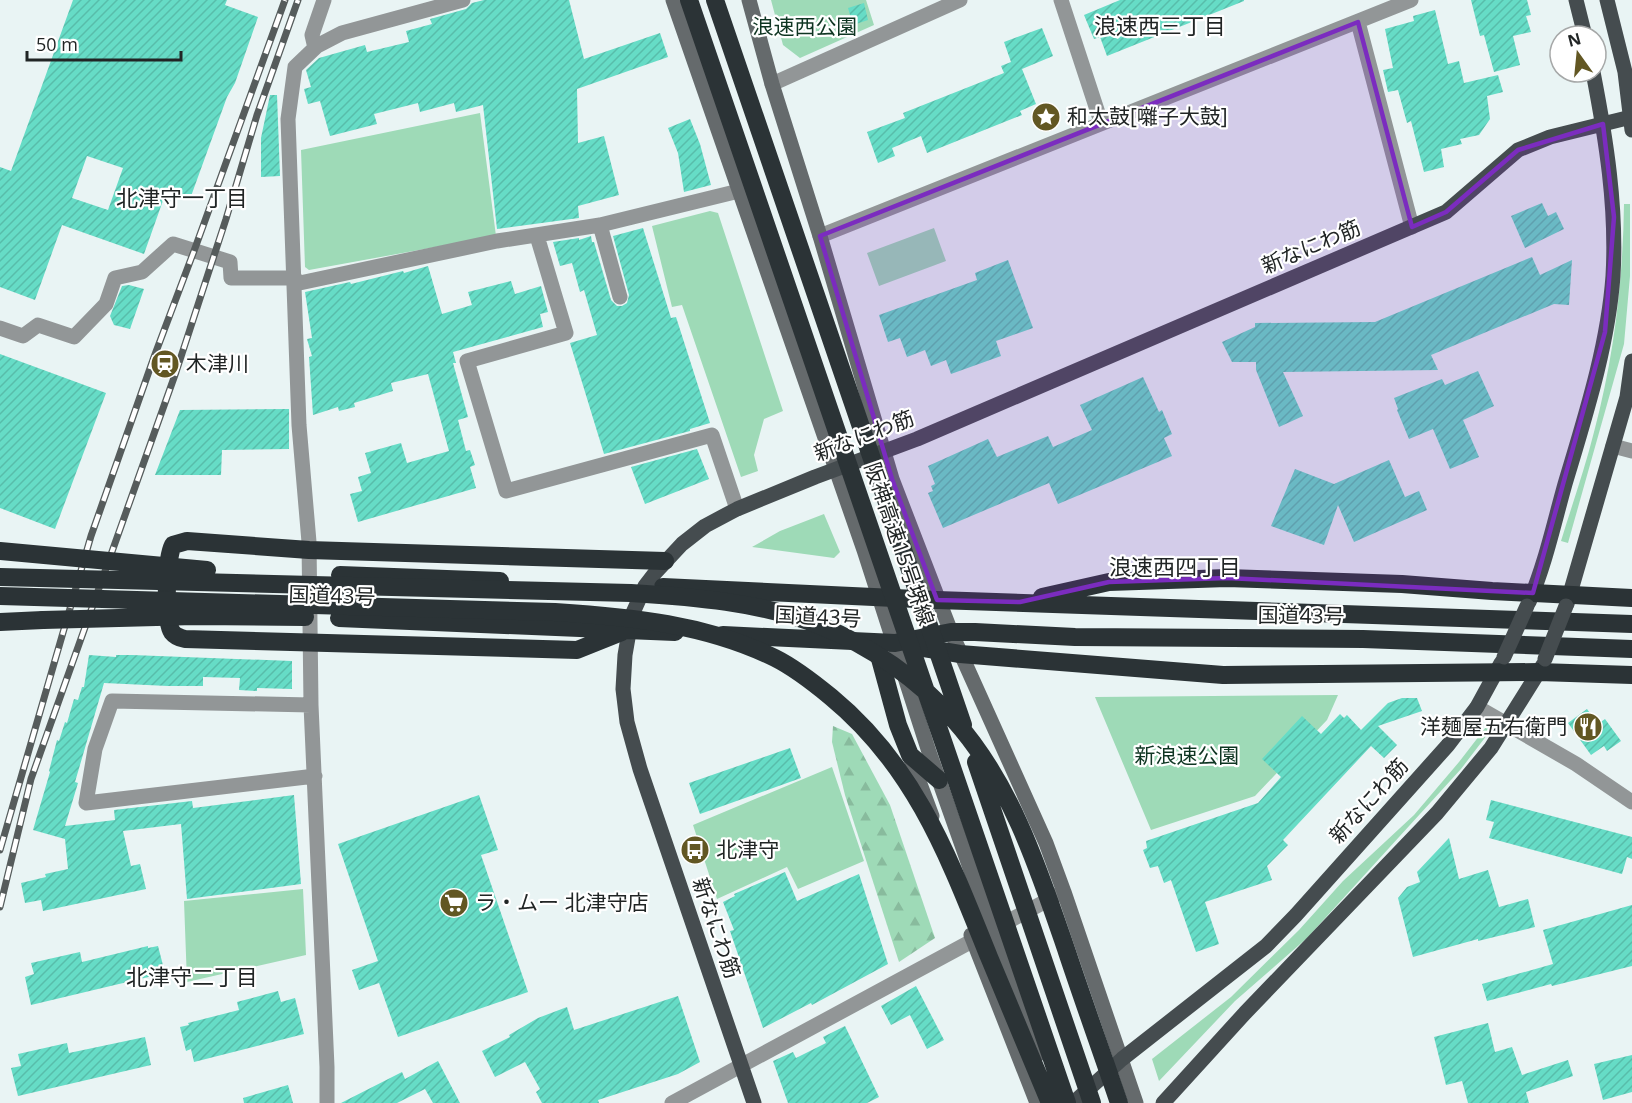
<svg xmlns="http://www.w3.org/2000/svg" width="1632" height="1103" font-family="'Open Sans','Noto Sans JP',sans-serif">
<defs>
<pattern id="forest-firs" width="22" height="20" patternUnits="userSpaceOnUse" patternTransform="scale(1.5)"><rect width="22" height="20" fill="#9edab7"/><path d="M5 1l3.5 6h-7zM16 11l3.5 6h-7z" fill="#88bb9d"/></pattern>
<pattern id="building-hatch" width="6" height="6" patternUnits="userSpaceOnUse" patternTransform="scale(1.5)"><rect width="6" height="6" fill="#66dcc6"/><path d="M-1 1l2-2M0 6l6-6M5 7l2-2" fill="none" stroke="#58bdaa"/></pattern>
</defs>
<rect width="100%" height="100%" fill="#e9f4f4"/>
<path fill="#9edab7" d="M771,0H866L874,25L800,58L783,45Z
M480,113L496,236L309,270L305,267L301,150Z
M1624,204H1630V276L1624,344L1568,543L1561,541C1572,505 1585,468 1594,432C1614,357 1623,281 1624,204Z
M710,211L718,213L783,411L764,419L754,455L758,471L741,477L682,305L672,307L652,226Z
M934,228L946,261L879,286L867,253Z
M824,514L840,552L834,558L752,547L780,531Z
M1338,695L1327,720L1255,796L1151,830L1095,697Z
M1493,718H1500L1461,769L1307,938L1235,1001L1159,1081L1152,1059L1231,997L1299,930L1343,881L1414,815L1459,762Z
M832,767L864,861L798,889L787,867L717,899L693,825Z
M303,889L306,955L187,982L184,901Z"/>
<path fill="url(#forest-firs)" d="M833,726L852,734L890,805L935,938L899,962L845,795L832,742Z"/>
<path fill="url(#building-hatch)" fill-rule="evenodd" d="M73,0H227L225,5L258,17L235,83L227,97L190,199L166,192L144,254L62,225L35,300L0,287V167L11,171ZM87,156L123,168L108,210L72,198Z
M484,0H569L584,59L660,33L668,57L577,89L578,143L604,136L619,195L578,206L579,218L497,229L483,105L456,112L454,103L420,112L418,103L374,114L377,124L330,136L320,101L308,104L304,89L311,87L306,70L319,58L365,45L367,52L409,42L406,31L432,24L430,19L466,9L472,3Z
M1120,0H1244V1L1107,56L1100,37L1094,39L1084,15Z
M1471,0H1527L1531,15L1526,16L1531,32L1513,36L1520,65L1494,72L1484,35L1480,36Z
M864,3L868,20L853,25L848,8Z
M1435,10L1448,64L1459,61L1464,83L1498,75L1503,92L1487,96L1490,119L1479,135L1460,139L1462,144L1441,149L1444,167L1424,172L1411,121L1407,123L1398,90L1388,92L1383,70L1393,68L1385,29L1414,21L1413,16Z
M1042,28L1053,56L1022,69L1036,104L1020,111L1022,115L927,153L921,136L892,148L895,156L878,163L867,132L905,118L903,113L1004,73L1001,66L1011,62L1004,42Z
M270,95H277L280,176L261,177V138Z
M690,119L700,144L711,185L684,192L678,153L668,128Z
M1542,203L1548,216L1556,212L1564,229L1525,248L1511,216Z
M643,228L671,318L676,317L710,423L690,429V431L604,454L570,343L597,335L584,290L580,292L572,263L560,266L553,242L579,238V240L591,236L592,242H594L611,300L617,306H622L627,303L629,295L613,236Z
M1532,257L1540,275L1572,260L1569,305L1554,304L1431,355L1438,370L1283,372L1303,416L1279,427L1256,370V362H1232L1222,342L1255,327V323L1375,322Z
M1008,260L1033,328L996,341L1001,356L951,374L946,360L931,366L925,350L907,357L900,338L888,342L879,315L977,280L975,273Z
M428,266L442,314L472,305L468,292L511,281L515,294L541,286L548,312L540,314L543,327L453,352L456,363H453L468,417L458,420L466,451L470,450L475,465L470,467L476,488L358,522L350,494L362,491L358,477L371,473L365,453L401,443L407,463L449,451L428,374L391,383L393,391L354,403L355,407L339,411L338,407L313,415L309,357L312,356L307,339L312,338L305,292L350,282L351,284L403,271L404,273Z
M129,285L144,289L130,329L114,325L110,316L122,286Z
M0,354L106,393L55,529L0,508Z
M1478,371L1494,406L1463,420L1479,457L1450,469L1433,429L1409,439L1397,410L1398,409L1394,398L1442,379L1445,385Z
M1143,377L1159,412L1162,410L1172,434L1164,438L1172,456L1058,504L1049,483L943,528L928,493L933,491L931,486L935,484L928,466L988,439L997,457L1048,436L1053,447L1092,430L1080,405Z
M289,409V449L222,450L221,475H155L180,410Z
M697,449L709,479L645,504L631,467Z
M1389,460L1405,497L1419,491L1427,510L1354,542L1338,505L1324,545L1271,526L1295,469L1334,484Z
M89,655L116,657V655H132L292,661V689L257,688V691L239,690L240,678L203,677V686H168L104,683L75,782L78,783L65,826L115,820L114,810L192,801L193,808L294,795L301,884L187,899L181,824L123,831L131,866L140,864L146,889L43,911L41,900L25,903L21,883L46,877L45,874L68,869L65,839L33,830L50,772L49,771L57,740L59,741L65,722L67,723L74,699L78,700L82,687H84Z
M1402,698H1417L1422,711L1378,726L1397,745L1384,758L1371,746L1283,840L1288,845L1267,866L1272,880L1205,902L1219,944L1196,952L1171,880L1164,883L1158,866L1150,868L1143,850L1147,848L1146,841L1258,803L1281,777L1262,759L1302,716L1321,734L1340,714L1344,718L1347,715L1361,730L1388,703Z
M1587,709L1598,724L1605,719L1621,741L1607,751L1604,746L1591,755L1568,723Z
M790,748L801,778L700,814L689,783Z
M479,795L498,850L481,855L528,992L398,1037L379,983L359,990L352,970L378,961L338,844Z
M1491,800L1632,837V859L1627,857L1622,874L1489,838L1494,822L1486,820Z
M1449,838L1459,879L1488,870L1499,907L1528,899L1535,927L1478,941V939L1413,957L1398,898L1407,887L1420,882L1417,872Z
M785,872L797,901L859,874L888,964L812,1005L811,1003L763,1028L730,931L734,930L723,902L735,896L734,894Z
M1632,905V966L1552,986L1551,984L1487,1001L1482,984L1553,964L1543,930Z
M148,946V948L158,946L165,973L31,1005L25,977L34,974L31,963L80,952L82,962Z
M916,986L944,1040L927,1049L910,1015L891,1025L881,1006Z
M278,991L281,1002L295,998L304,1034L194,1062L191,1049L186,1051L180,1027L189,1025L188,1023L239,1010L237,1002Z
M678,996L700,1062L678,1074L598,1100L599,1103H542L536,1092L540,1089L525,1062L495,1077L482,1051L510,1037L509,1035L538,1018L567,1007L574,1030Z
M1488,1023L1495,1052L1512,1047L1522,1075L1568,1060L1573,1076L1526,1092L1529,1103H1468L1462,1081L1446,1085L1434,1037Z
M845,1026L879,1097L867,1103H788L773,1061L793,1052L796,1058L826,1043L823,1037Z
M145,1037L151,1065L18,1096L11,1068L21,1066L18,1054L67,1043L69,1053Z
M1632,1055V1092L1603,1100L1594,1064Z
M438,1061L460,1103H433L425,1089L397,1103H341L402,1072L405,1079Z
M288,1085L293,1103H244L243,1098Z"/>
<g fill="none" stroke-linecap="round" stroke-linejoin="round">
<path stroke="#929697" stroke-width="15" d="M1061,0L1101,122
M1358,22L1412,227
M315,48L312,35L324,0
M772,84L960,0
M600,225L620,297
M537,236L566,333L467,361L506,491L712,435L737,509
M820,236L1411,0
M295,284L497,241L600,225L739,191
M0,328L23,336L38,325L74,337L106,304L115,278L142,272L173,244L230,262L231,278H295
M1613,446L1632,451
M311,705L112,701L95,749L86,803L315,776
M1477,707L1576,764L1632,802
M327,1103V1067L311,705L309,542L299,425L288,119L295,67L317,46L342,33L463,0
M672,1103L1059,894"/>
<path stroke="#656a6c" stroke-width="15" d="M673,0L864,550L929,752L992,930L1039,1054
M749,0L772,84L820,236L892,479L951,632L1046,843L1064,892L1136,1103
M910,757L932,816
M971,935L1037,1103"/>
<path stroke="#454c4f" stroke-width="15" d="M1576,0L1585,36
M1607,0L1625,72L1632,130
M1529,602C1545,565 1554,523 1565,484C1585,417 1608,346 1613,276C1617,207 1606,139 1593,72
M1567,604L1627,397L1632,361
M754,1103L640,769L627,722L623,689L625,655L632,615L645,586L655,573L682,544L705,526L737,509L815,477L917,439L1446,212L1518,150L1550,137L1631,117
M1073,1103L1122,1059L1266,946L1296,915L1448,745L1477,707L1501,663
M1163,1103L1245,1013L1437,813L1491,748L1543,665"/>
<path stroke="#2b3336" stroke-width="18" d="M340,575L500,581
M663,587L937,600L1632,624
M1042,597L1109,582L1227,578L1402,584L1492,591L1632,598
M339,618L675,632
M0,622L43,620
M622,632L577,650L185,639C180,638 175,636 172,632C164,620 166,558 173,545L187,541L309,550L665,561
M723,635L895,643L951,632H975L1075,637L1363,639L1632,649
M877,648L898,725L910,755L939,780
M924,648L960,654L1223,675L1539,672L1632,675"/>
<g stroke="#565c5c" stroke-width="7">
<path id="rail" d="M0,850L91,536L154,357L194,251L285,0
M0,907L31,779L176,372L226,219L257,115L298,0"/>
</g>
<use href="#rail" stroke="#fff" stroke-width="4.5" stroke-dasharray="14" stroke-linecap="butt"/>
<path stroke="#454c4f" stroke-width="15" d="M1504,657L1527,606
M1545,659L1566,606"/>
<path stroke="#2b3336" stroke-width="18" d="M689,0L1067,1103
M715,0L963,725
M0,551L207,570
M0,577L631,593C694,597 759,602 819,625C870,646 919,679 955,721C1012,785 1040,873 1067,952C1084,1003 1102,1053 1119,1103
M0,596L555,612C631,617 706,624 775,658C795,668 814,683 831,697C916,767 949,858 989,957C1009,1006 1030,1054 1050,1103
M43,620L194,616L305,617
M976,762L1092,1103"/>
</g>
<path fill="#7b2cbf" fill-opacity="0.2" stroke="#7b2cbf" stroke-width="4.5" stroke-linejoin="round" d="M1358,22L1412,227L1446,212L1518,150L1603,124L1614,217L1605,332L1533,593L1227,578L1109,582L1020,602L937,600L892,479L820,236Z"/>
<defs>
<g id="sight-disc" transform="scale(1.5)"><circle r="9.5" fill="#625723" stroke="#fff"/><path d="M0-6L1.8-2.2L6-1.7L2.9 1.2L3.7 5.4L0 3.3L-3.7 5.4L-2.9 1.2L-6-1.7L-1.8-2.2Z" fill="#fff"/></g>
<g id="station-disc" transform="scale(1.5)"><circle r="9.5" fill="#625723" stroke="#fff"/><path d="M-3-6H3Q5-6 5-4V2Q5 4 3 4L4.5 6H3L1.5 4h-3L-3 6H-4.5L-3 4Q-5 4-5 2V-4Q-5-6-3-6ZM-3.5-4v3h7v-3ZM-3.5 1v1.5H-2V1ZM2 1v1.5H3.5V1Z" fill="#fff"/></g>
<g id="restaurant-disc" transform="scale(1.5)"><circle r="9.5" fill="#625723" stroke="#fff"/><path d="M-5-6h1v4h1v-4h1v4h1v-4h1v5L-1.5 .5V6h-2V.5L-5-1ZM5-6V6H3V1.5H1.5Q1.5-4 5-6Z" fill="#fff"/></g>
<g id="bus-disc" transform="scale(1.5)"><circle r="9.5" fill="#625723" stroke="#fff"/><path d="M-5-6H5V4H4V6H2V4H-2V6H-4V4H-5ZM-3.5-4V0h7V-4ZM-3.5 1.2v1.5H-2V1.2ZM2 1.2v1.5H3.5V1.2Z" fill="#fff"/></g>
<g id="supermarket-disc" transform="scale(1.5)"><circle r="9.5" fill="#625723" stroke="#fff"/><path d="M-6-5.5h2.5l.6 2H6L4.5 2H-2.5L-4.4-4H-6ZM-1.5 3.2a1.3 1.3 0 1 0 .1 0ZM3 3.2a1.3 1.3 0 1 0 .1 0Z" fill="#fff"/></g>
</defs>
<g fill-rule="evenodd">
<use href="#sight-disc" x="1046" y="117"/>
<use href="#station-disc" x="165" y="364"/>
<use href="#restaurant-disc" x="1588" y="727"/>
<use href="#bus-disc" x="695" y="850"/>
<use href="#supermarket-disc" x="454" y="903"/>
</g>
<g text-anchor="middle" stroke-width="4.5" stroke-linejoin="round" paint-order="stroke">
<g font-size="21" fill="#0e3522" stroke="#fff">
<text x="805" y="34">浪速西公園</text>
<text x="1187" y="763">新浪速公園</text>
</g>
<g font-size="21" fill="#212525" stroke="#fff" text-anchor="start">
<text x="1067" y="124">和太鼓[囃子大鼓]</text>
<text x="186" y="371">木津川</text>
<text x="1567" y="734" text-anchor="end">洋麺屋五右衛門</text>
<text x="716" y="857">北津守</text>
<text x="475" y="910">ラ・ムー 北津守店</text>
</g>
<g font-size="21" fill="#212525" stroke="#fff">
<text transform="translate(1311 247) rotate(-23)" y="7">新なにわ筋</text>
<text transform="translate(864 436) rotate(-21)" y="7">新なにわ筋</text>
<text transform="translate(899 544) rotate(71)" y="7">阪神高速15号堺線</text>
<text transform="translate(332 596) rotate(2)" y="7">国道43号</text>
<text transform="translate(1301 616) rotate(1)" y="7">国道43号</text>
<text transform="translate(818 617) rotate(3)" y="7">国道43号</text>
<text transform="translate(1369 801) rotate(-48)" y="7">新なにわ筋</text>
<text transform="translate(716 928) rotate(71)" y="7">新なにわ筋</text>
</g>
<g font-size="22" fill="#212525" stroke="#fff">
<text x="1160" y="34">浪速西三丁目</text>
<text x="182" y="206">北津守一丁目</text>
<text x="1175" y="575">浪速西四丁目</text>
<text x="192" y="985">北津守二丁目</text>
</g>
</g>
<g transform="translate(1578 54) rotate(345)"><circle r="28" fill="#ffffff" stroke="#a6a8a8" stroke-width="1.5"/>
<path d="M0-4.5L10 22L0 15L-10 22Z" fill="#625723"/>
<text y="-9" font-size="16" font-weight="bold" text-anchor="middle" fill="#212525">N</text>
</g>
<path d="M27 51v9h154v-9" fill="none" stroke="#212525" stroke-width="3"/>
<text x="36" y="51" font-size="18" fill="#212525" stroke="#ffffff" stroke-width="4.5" paint-order="stroke">50 m</text>
</svg>
